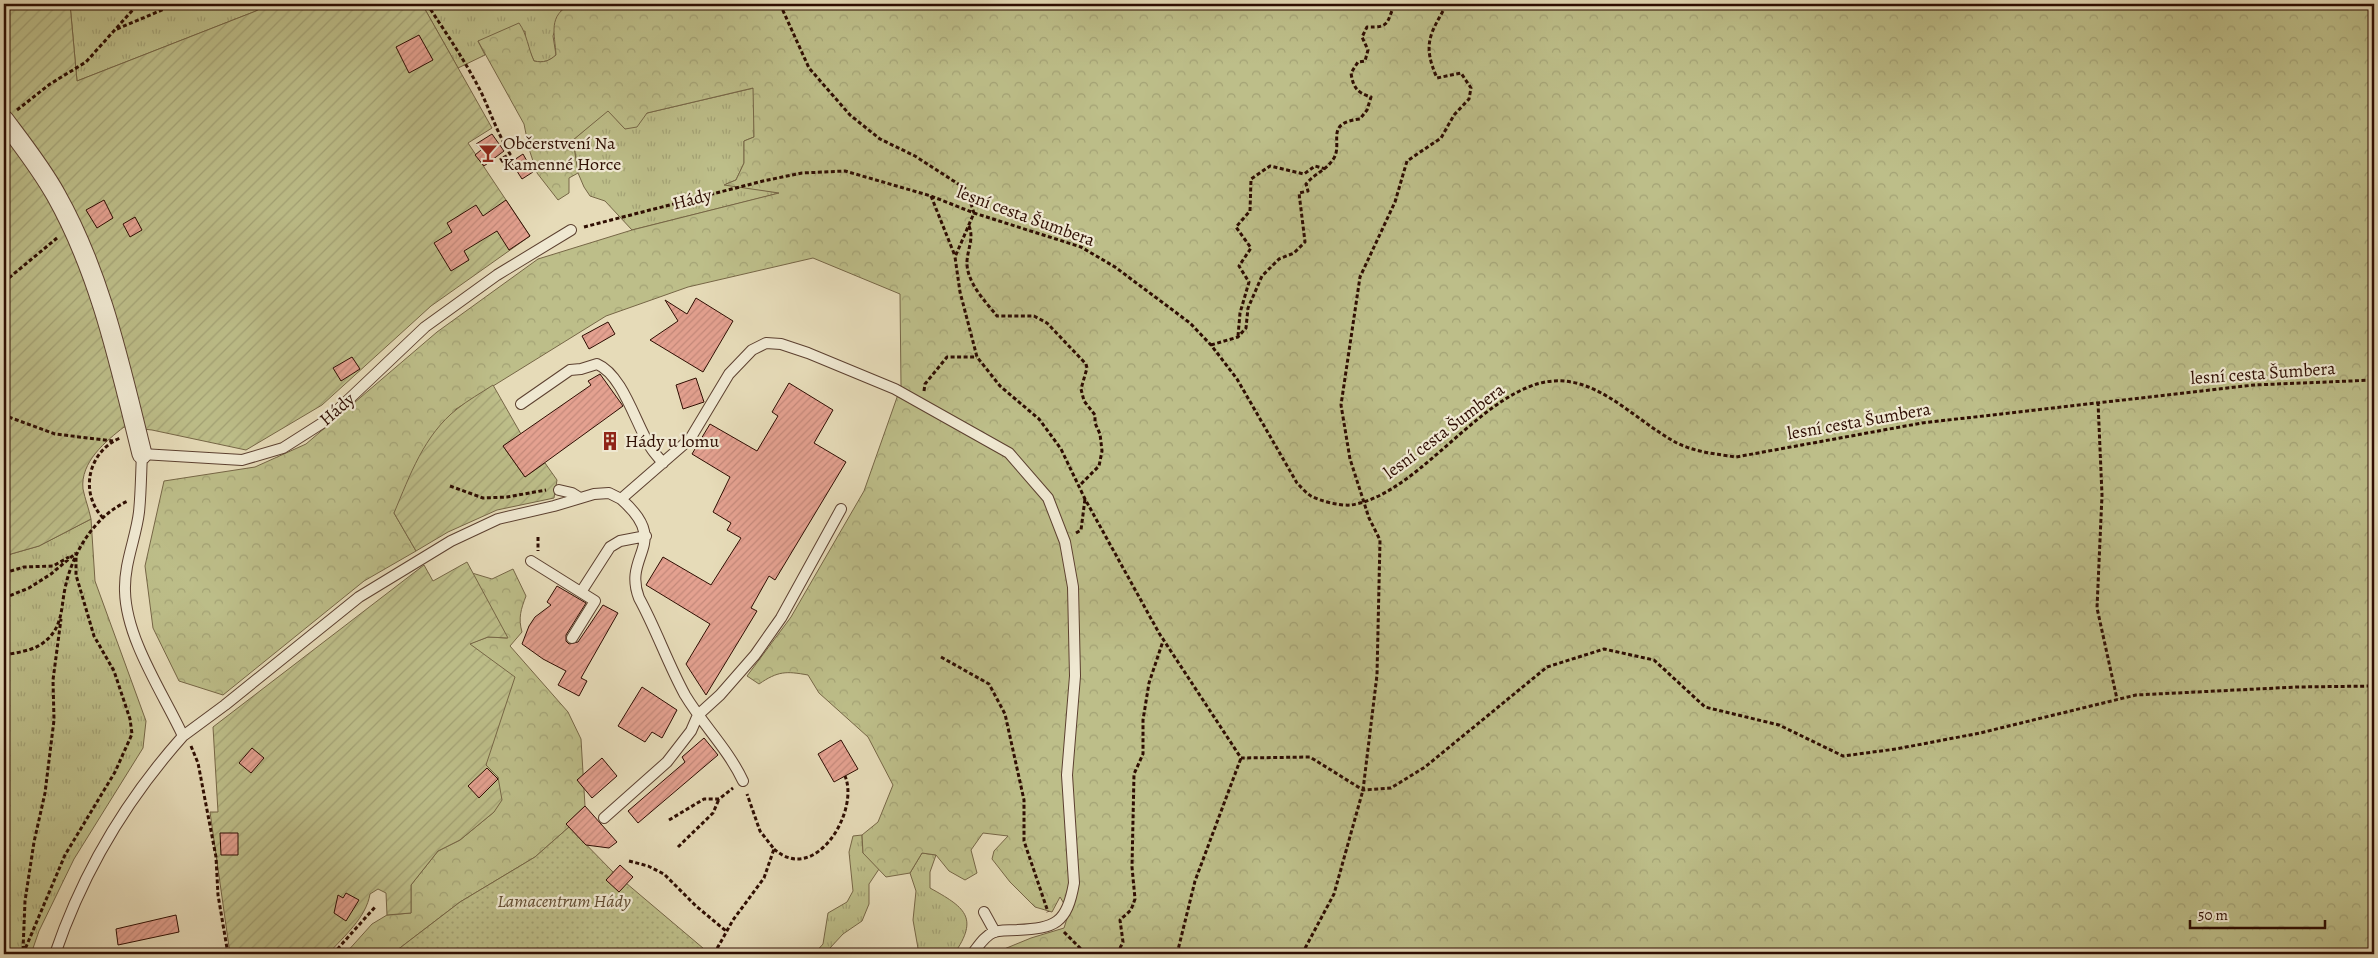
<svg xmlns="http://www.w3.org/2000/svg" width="2378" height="958" font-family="Alegreya,serif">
<defs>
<pattern id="grass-tufts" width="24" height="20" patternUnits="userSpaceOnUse" patternTransform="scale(1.25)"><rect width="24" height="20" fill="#bdbe89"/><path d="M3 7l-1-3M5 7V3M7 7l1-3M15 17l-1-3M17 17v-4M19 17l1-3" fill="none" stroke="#a3a275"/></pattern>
<pattern id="forest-crowns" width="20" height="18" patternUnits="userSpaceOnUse" patternTransform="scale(1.25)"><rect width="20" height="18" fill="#bdbe89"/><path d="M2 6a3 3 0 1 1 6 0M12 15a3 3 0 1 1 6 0" fill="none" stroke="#a3a275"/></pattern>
<pattern id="park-dots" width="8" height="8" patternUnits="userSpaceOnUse" patternTransform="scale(1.25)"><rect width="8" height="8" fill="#bdbe89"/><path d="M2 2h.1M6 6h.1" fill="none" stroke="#a3a275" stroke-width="1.8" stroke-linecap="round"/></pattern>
<pattern id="garden-furrows" width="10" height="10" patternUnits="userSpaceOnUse" patternTransform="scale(1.25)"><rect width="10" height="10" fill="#bdbe89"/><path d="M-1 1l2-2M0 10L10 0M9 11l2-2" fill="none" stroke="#a3a275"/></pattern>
<pattern id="building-hatch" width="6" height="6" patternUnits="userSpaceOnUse" patternTransform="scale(1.25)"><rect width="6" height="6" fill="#e4a190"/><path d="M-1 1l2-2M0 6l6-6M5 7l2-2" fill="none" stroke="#c4897b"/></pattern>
</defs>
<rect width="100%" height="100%" fill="#e6dbb8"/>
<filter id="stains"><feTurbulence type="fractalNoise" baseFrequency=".004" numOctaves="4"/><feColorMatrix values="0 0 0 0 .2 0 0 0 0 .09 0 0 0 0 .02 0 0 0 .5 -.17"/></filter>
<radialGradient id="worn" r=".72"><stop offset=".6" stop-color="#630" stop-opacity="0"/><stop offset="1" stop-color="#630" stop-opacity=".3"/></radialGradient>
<path fill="url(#grass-tufts)" stroke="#766646" d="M70,4H268L256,11L77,81Z
M422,4H572L562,8L553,36L556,55C549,61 544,63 534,61L526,43L525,31L478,41L485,55L458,68Z
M754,88V137L744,141V163L736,180L726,184L780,193L632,230L605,201L590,196L584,187L578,173L573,140L608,110L625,129L647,113Z
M91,519L95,581L146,721L143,748L74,859L39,931L31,954H4V556L39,546Z
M862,835L863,853L879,869L869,884V904L862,921L843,934L830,948V954H814L823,944L828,913L847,902L853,891L849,852L853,836Z
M922,853L936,855L930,872V888C964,907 980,917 954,954H919L913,920L916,891L910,873Z"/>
<path fill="url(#forest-crowns)" stroke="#766646" d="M572,4H2374V954H992L1031,938L1064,928L1069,912L1060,897L1052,912L1035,907L1010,882L992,859L994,851L1008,836L983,833L971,850L977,873L965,880L949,871L936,855L922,853L910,873L886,877L863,853L862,835L878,822L893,785L868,737L819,693L808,675C786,671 778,671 759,684L747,676L791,617L864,491L901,386L900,294L813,258L688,287L606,316L456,409L394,513L416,551L364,581L223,695L179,681L153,628L145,566L164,481L255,467L306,444L437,332L538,259L632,230L779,193L724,185L736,180L744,163V141L754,137L753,88L647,113L637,127L625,129L608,111L573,140L578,173L569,178V193L558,200L537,173L529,149L524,124L478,41L519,23C527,34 528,48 534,61C544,63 549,61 556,55C555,34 547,15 572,4Z
M513,569L526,596C521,609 518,618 522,632L510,646L568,712L581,739L585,806L566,824L569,827L535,857L460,902L392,954H345L372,924L387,915L411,913V885L438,851L460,840L494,812L498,777L486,765L469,644L488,637L507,638L472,573L492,579Z"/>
<path fill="url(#park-dots)" stroke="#766646" d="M569,827L613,872L710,954H392L460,902L535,857Z"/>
<path fill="url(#garden-furrows)" stroke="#766646" d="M4,4H70L77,81L256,11L268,4H422L492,128L468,143L530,236L431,306L322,405L246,450L152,430L124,427C106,441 80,462 83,489C85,499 89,509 91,519L39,546L4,556Z
M493,385L521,434L503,446L525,477L545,463L557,480L554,498L497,510L448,532L416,551L394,513C410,475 424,435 457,409C468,400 481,393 493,385Z
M467,562L508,638L488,637L470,644L515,677L486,765L498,777L502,800L494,812L460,840L438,851L411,885V913L387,915L386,893L378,889L370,894C366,918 344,936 328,954H230L210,812H218L213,727L424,565L433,581Z"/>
<path fill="url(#building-hatch)" stroke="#2e0d02" d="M419,35L433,60L409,73L396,47Z
M492,134L504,151L484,166L475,155L481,150L476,144Z
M523,154L533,172L522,179L511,162Z
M104,200L113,218L97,228L86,210Z
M506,200L530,236L509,250L497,231L464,251L469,260L451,271L434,243L452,232L447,223L476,205L483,216Z
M135,217L142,230L130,237L123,224Z
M696,298L733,321L703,372L650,340L678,321L665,300L687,314Z
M608,322L615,334L589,349L582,336Z
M352,357L360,369L341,381L333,368Z
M600,374L623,406L525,477L503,446L591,385L588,381Z
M696,378L704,402L683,409L676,385Z
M789,383L833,410L814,443L846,462L775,580L769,576L751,608L757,611L706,695L686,664L710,624L646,585L663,557L711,585L741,538L727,530L731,523L713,512L730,477L692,454L710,424L757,451L778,416L772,412Z
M557,586L586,603L566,635V641L569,644L578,642L603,605L618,613L581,678L587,681L579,696L558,685L566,671L543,659L522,644L529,626L535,617L551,605L547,602Z
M642,687L677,710L662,738L652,732L645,742L618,726Z
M704,738L718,755L638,823L628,811L685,762L682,757Z
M841,740L858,769L834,782L818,754Z
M252,748L264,758L251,773L239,763Z
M602,758L617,776L592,798L577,780Z
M487,768L498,779L479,798L468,786Z
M585,806L617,842L609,848L586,845L566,824Z
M220,833H238V855H221Z
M620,865L633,877L619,892L606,880Z
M346,893L359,900L346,921L334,913L338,895L343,898Z
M176,915L179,932L118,945L116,929Z"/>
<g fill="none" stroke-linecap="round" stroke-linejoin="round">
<g stroke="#5c4030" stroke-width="12">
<path id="service" d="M521,404L570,370L581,369L597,364C623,375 636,425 651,448C654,453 659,458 663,463
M559,490L572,493L580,498
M621,499C672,544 622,554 639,598C656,629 668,664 685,695C703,725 728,749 743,781
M531,561L595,601L572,638
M581,592L610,547L620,541L646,536
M183,736L225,705L359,597L451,541L498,519L554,506L594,494L609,493L621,499L690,439L729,374L752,350L766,343L781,344L808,353L895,389L1009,453L1048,498L1065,542L1073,587L1075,676L1067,775L1074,883C1067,924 1055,928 1017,930C1009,930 1001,930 994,932C984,936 978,947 972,954
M604,818L667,762L691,731L698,715L720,695L755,655L781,618L841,509
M984,912L995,932
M55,954C83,872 125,801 183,736C163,693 126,639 125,591C124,563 136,538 139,512C141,493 141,473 142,454L242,460L283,448L327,420L425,327L497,275L571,230"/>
</g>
<g stroke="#5c4030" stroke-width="21">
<path id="minor" d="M4,120C22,144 41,168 56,195C101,275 120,366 142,454"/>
</g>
<path stroke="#2e0d02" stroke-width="3" stroke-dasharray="4 2.5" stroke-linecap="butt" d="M427,4C446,33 466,62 482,94C491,114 498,134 510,154L501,159L505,165
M780,4L809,68L850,115L880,139L915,156L966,189L974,213L955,257L960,292L977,357L1000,386L1039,419L1061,449L1085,499L1159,633L1241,758L1310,757L1363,790L1391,788L1425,767L1547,667L1604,649L1654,660L1705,707L1779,725L1843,756L1896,749L1980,733L2136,695L2297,687L2374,686
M117,29L176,4
M17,110L50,84L86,62L138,4
M931,196L955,256
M969,226C974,238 968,248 967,261C966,282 985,301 997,316H1034L1047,323L1086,364L1087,368L1081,389L1084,401L1095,415V423L1100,434L1102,451L1099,466L1079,486
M584,227L763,181L802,173L845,171L931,196L974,213L1081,247L1115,267L1190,323L1211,345L1237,379L1297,483C1301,487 1306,493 1311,496C1320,501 1340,506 1351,505C1411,496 1467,413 1526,388C1587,361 1628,417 1677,443C1695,452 1716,454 1736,457L1922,423L2254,385L2374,380
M4,282L57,238
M1238,336L1240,313L1249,282L1239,266L1251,248L1236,227L1250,211L1251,179L1270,166L1304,174L1315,166L1326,169
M1211,345L1238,337L1246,328L1248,308L1262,276L1279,259L1294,253L1305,242L1299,193L1308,191L1306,184C1315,173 1327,170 1334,158C1343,142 1324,123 1360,119L1367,110L1371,97C1357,93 1353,87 1351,73L1358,62L1365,61L1368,50L1362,37L1367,27C1391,28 1386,22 1395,4
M924,391L925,384L947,357H977
M2098,402L2102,495L2097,608L2117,699
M4,413L6,416L55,434L113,441
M450,486L483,498L507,497L546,490
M103,518C79,492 88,452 120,438
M1076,533L1081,530L1085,499
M538,537V551
M4,573L24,567L53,566L69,557
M4,598L29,588L51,574L76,553
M4,655C15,653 30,651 40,645C65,629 60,607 66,584C74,550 96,515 128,501
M941,657L989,684L1005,714L1024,800V841L1048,912
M191,746L198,763L216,857L218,895L228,954
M669,820L704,799H719L733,788
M678,847L713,813L719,799
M774,849C815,886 860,811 845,776
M629,861L648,866L664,874L696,906L726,931
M1064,932L1086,954
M717,948L724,954
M23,950L25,901L34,842L45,793L54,720L53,680L61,619
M23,954L65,855L115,772L132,734L130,719L114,671L94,636L76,575V553
M333,954L375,907
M714,954L733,920L764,878L774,849L760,831L747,794
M1117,954L1123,942L1120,920L1131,910L1135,899L1132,867L1134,774L1143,754V720L1149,683L1163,641
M1177,954L1195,881L1241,758
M1302,954L1334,894L1363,790L1377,675L1380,540L1369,518L1350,459L1341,405L1360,277L1395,202L1407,161L1441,138L1454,115L1469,99L1471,88L1461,73L1437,78C1422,44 1430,34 1447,4"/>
<use href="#service" stroke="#efe8d1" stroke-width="10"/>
<use href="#minor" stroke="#efe8d1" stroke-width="19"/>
</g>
<defs>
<g id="bar-bare" transform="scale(1.5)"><path d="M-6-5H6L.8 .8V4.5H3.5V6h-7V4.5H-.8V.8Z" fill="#8f2418" stroke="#efe8d1" stroke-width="2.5" paint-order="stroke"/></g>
<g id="building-bare" transform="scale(1.5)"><path d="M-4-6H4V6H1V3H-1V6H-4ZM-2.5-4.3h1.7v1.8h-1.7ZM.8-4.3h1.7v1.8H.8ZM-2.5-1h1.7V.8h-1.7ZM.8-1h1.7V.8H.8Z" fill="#8f2418" stroke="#efe8d1" stroke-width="2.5" paint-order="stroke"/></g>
</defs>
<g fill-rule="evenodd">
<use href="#bar-bare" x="488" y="153"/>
<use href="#building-bare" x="610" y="441"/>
</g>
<g text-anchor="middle" stroke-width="4.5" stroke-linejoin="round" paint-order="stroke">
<g font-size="18" fill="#2e0d02" stroke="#efe8d1" text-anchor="start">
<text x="503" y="149">Občerstvení Na<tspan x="503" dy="21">Kamenné Horce</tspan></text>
<text x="625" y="447">Hády u lomu</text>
</g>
<g font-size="18" fill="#2e0d02" stroke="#efe8d1">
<text transform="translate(692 199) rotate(-14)" y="6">Hády</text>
<text transform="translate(1026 216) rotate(20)" y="6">lesní cesta Šumbera</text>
<text transform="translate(2263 373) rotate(-4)" y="6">lesní cesta Šumbera</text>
<text transform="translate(337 409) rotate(-41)" y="6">Hády</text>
<text transform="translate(1859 421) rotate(-10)" y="6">lesní cesta Šumbera</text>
<text transform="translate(1444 431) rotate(-37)" y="6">lesní cesta Šumbera</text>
</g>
<g font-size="18" font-style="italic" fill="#604b31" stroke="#efe8d1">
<text x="564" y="907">Lamacentrum Hády</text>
</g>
</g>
<rect width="2378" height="958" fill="none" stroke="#e6dbb8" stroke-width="20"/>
<rect x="5" y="5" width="2368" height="948" fill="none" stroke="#2e0d02" stroke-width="2.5"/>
<rect x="10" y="10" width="2358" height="938" fill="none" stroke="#2e0d02"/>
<path d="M2190 920v8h135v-8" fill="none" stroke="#2e0d02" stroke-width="2.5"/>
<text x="2198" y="920" font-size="15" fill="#2e0d02" stroke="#efe8d1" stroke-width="4" paint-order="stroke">50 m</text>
<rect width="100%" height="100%" filter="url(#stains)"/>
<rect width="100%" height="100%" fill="url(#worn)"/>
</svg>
